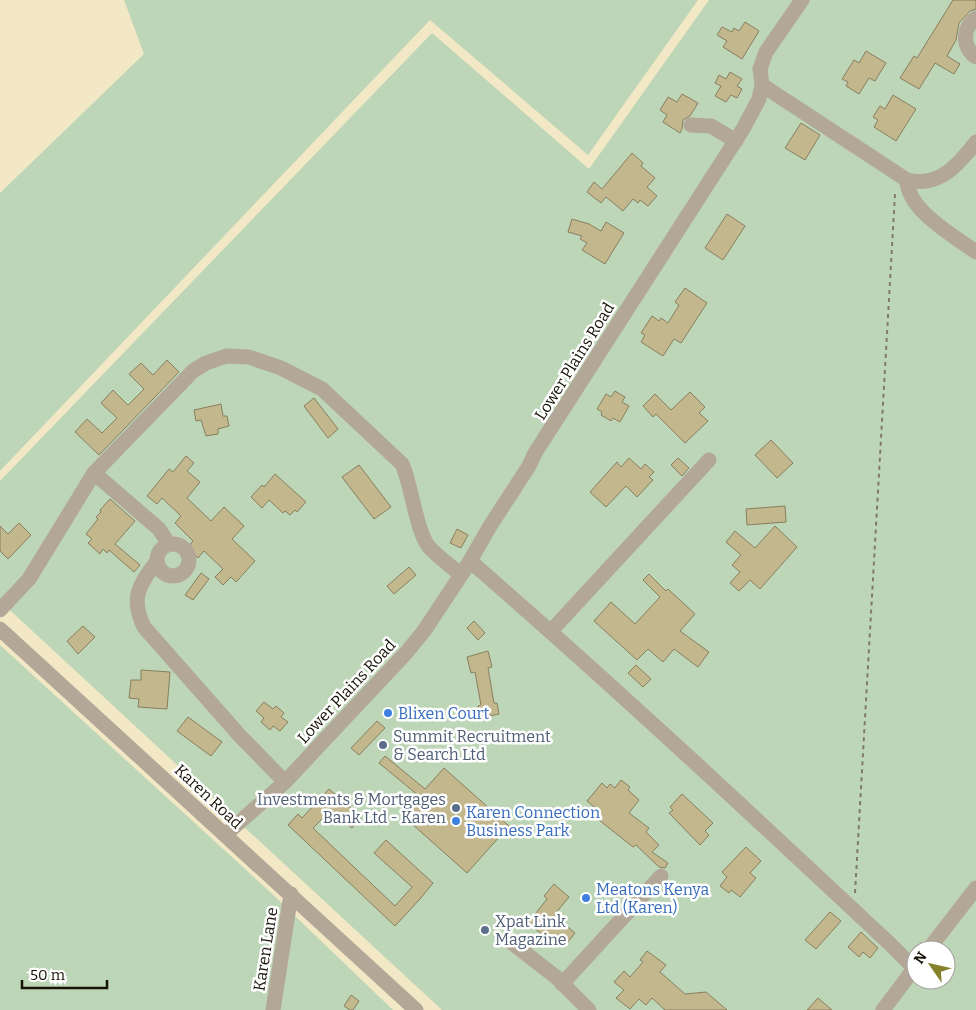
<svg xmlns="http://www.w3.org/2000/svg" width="976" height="1010" font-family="Bitter,serif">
<rect width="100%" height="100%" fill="#f3e8c6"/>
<path fill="#bdd6b7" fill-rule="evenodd" d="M124,0H698L588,155L430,20L0,471V193L144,54Z
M709,0H976V1010H442L0,601V481L432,33L589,169ZM916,950H946V980H916Z
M0,645L269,891L393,1010H0Z"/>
<path fill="#c3b78e" stroke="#887f5f" d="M953,0H976V9L970,11L959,23L956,40L947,56L960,64L954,74L935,63L919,89L900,78L914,56L917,58Z
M745,22L759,31L742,59L723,47L727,41L717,35L722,27L732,32L734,28L739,31Z
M866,51L886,63L875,81L869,78L859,94L846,86L848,82L842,79L854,60L859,63Z
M730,72L742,79L737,86L742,89L737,98L731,95L726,102L715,96L721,86L715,83L719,75L726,79Z
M682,94L698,103L690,116L683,120L682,129L680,133L663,122L667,115L660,110L668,97L677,102Z
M893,95L916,109L896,141L874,127L878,120L873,117L880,106L885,109Z
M801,123L820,135L805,160L785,148Z
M632,153L643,163L641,166L655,178L647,187L657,196L648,206L640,200L638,203L633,199L623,211L606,197L601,203L587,192L594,182L602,189Z
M727,214L745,226L723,260L705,248Z
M572,219L589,224L601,231L606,222L624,233L605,264L582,250L587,243L580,239L582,236L568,232Z
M685,288L707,303L681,343L674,339L663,356L641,342L645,335L641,333L652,316L659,321L661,318L668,323L679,305L675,302Z
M167,360L179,372L99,455L75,432L87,419L102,433L117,418L101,403L113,390L128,405L144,389L129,374L141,363L153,375Z
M615,391L625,397L622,402L629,406L620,422L613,418L611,421L601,415L602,412L597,409L606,394L611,397Z
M690,392L705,407L699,413L708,421L685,443L656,414L653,417L643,406L655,394L671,410Z
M314,398L338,429L328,438L304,406Z
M221,404L223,416H227L229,426L218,429V434L206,436L201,420L196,421L194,410Z
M771,440L793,463L777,478L755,455Z
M186,456L194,463L187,471L200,482L187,498L211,521L224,507L244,526L232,539L255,561L236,582L231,577L223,585L215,577L223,569L204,551L198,558L187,548L193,541L175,523L181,516L162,498L157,504L147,496L169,469L173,472Z
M629,458L641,469L645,464L654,472L649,477L653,480L637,497L626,486L606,507L590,492L617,462L621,467Z
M678,458L689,468L682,476L671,465Z
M359,465L391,507L374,519L342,477Z
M275,474L306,502L297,512L295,510L290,515L285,511L283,513L269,500L262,508L251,497L262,485L264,487Z
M110,499L135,521L115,544L140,565L134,572L109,550L107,553L103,549L100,554L88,543L92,539L86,534L98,519L96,517L101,512L100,510Z
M785,506L786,522L747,525L746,509Z
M19,523L31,535L8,559L0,551V526L8,534Z
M775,526L797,547L760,589L750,580L739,591L730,583L740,572L732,565L741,555L726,542L735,531L755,548Z
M457,529L468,535L461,548L450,543Z
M409,567L416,575L394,594L387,586Z
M201,573L209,579L193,600L185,595Z
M649,574L666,591L668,589L695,614L680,631L709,652L698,667L674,649L663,662L648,649L637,660L594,621L611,602L635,624L660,597L643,580Z
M474,621L485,633L478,640L467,628Z
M83,626L95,637L78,654L67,641Z
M488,651L492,667L488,668L494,703H497L499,714L480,718L478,706L481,705L475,672L471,673L467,657Z
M636,665L651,679L643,687L628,673Z
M141,670L170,672L167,709L138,707L139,699L129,698L131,680H141Z
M264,702L273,709L276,706L284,713L281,717L288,722L280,731L273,726L270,730L261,722L264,718L256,711Z
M188,717L222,742L211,756L177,731Z
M377,721L385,728L359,755L351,748Z
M385,756L425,789L444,768L509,826L467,873L402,815L419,796L379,763Z
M621,780L630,787L628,790L639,800L629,813L649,828L646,832L659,845L652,852L668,863L665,868L659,867L636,845L633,847L594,816L598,810L587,801L602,783L607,788L610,784L615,788Z
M329,789L361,817L352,828L331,810L313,828L395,906L412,887L374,853L386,840L433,883L420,899L395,926L288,825L298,814L302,818Z
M682,794L713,823L705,831L709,835L700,845L669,813L673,810L670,807Z
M746,847L761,861L750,873L756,878L740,897L731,890L729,893L720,886L727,877L722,872Z
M554,884L569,897L554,915L575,933L567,943L560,938L556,943L552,939L551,942L528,923L547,899L544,896Z
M830,912L841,921L816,949L805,940Z
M861,932L878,948L870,958L863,952L859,957L848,947Z
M647,951L666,965L660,972L685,994L706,992L727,1010H665L652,998L646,1005L639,999L630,1009L616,998L624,990L614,982L624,971L630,977L643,962L640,960Z
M351,995L359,1001L353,1010H350L344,1006Z
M818,998L832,1010H807Z"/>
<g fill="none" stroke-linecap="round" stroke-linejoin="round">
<path stroke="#817a63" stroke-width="2" stroke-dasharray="4 4" stroke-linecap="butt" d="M855,893L895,194"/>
<path stroke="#b3a798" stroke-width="15" d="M976,18C962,28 962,47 976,57
M762,85L907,180C939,188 958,165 976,142
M691,125L711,126L736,141
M907,180C907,210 954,236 976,252
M94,473L159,529L165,538L167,545
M157 560a16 16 0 1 1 32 0a16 16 0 1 1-32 0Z
M157,561C139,585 130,598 144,627L240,736L285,782
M470,561C613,685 751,814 889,943L914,968
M0,610L29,579L94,473L193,371L206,363L226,356L249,357L281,368L322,389L402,464C412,486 416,531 429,547C438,557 451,566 461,575
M0,629L416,1010
M551,631L709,460
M225,835L285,782L405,654L424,631L467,566L490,526L529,466L535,453L743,129L759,99L762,85L760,69L766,52L802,0
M511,942L556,977L589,1010
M928,950L976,888
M562,984L661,876
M273,1010L291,894
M883,1010L916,966"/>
</g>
<g fill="#3f7fe0" stroke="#fff" stroke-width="2">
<circle cx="388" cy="713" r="5"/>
<circle cx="456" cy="821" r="5"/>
<circle cx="586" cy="898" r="5"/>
</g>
<g fill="#5c6f8a" stroke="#fff" stroke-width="2">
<circle cx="383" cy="745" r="5"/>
<circle cx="456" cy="808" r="5"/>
<circle cx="485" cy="930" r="5"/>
</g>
<g text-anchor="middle" stroke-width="5" stroke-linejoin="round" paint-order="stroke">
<g font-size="16" fill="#161206" stroke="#fff">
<text transform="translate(574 361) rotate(-58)" y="6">Lower Plains Road</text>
<text transform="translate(346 691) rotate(-47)" y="6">Lower Plains Road</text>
<text transform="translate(209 796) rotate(43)" y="6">Karen Road</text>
<text transform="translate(265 949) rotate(-81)" y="6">Karen Lane</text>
</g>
<g font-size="16" fill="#366cbe" stroke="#fff" text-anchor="start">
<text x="398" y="719">Blixen Court</text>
<text x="466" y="818">Karen Connection<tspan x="466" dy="18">Business Park</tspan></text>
<text x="596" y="895">Meatons Kenya<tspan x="596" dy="18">Ltd (Karen)</tspan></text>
</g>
<g font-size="16" fill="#4e5e75" stroke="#fff" text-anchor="start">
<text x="393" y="742">Summit Recruitment<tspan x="393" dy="18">&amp; Search Ltd</tspan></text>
<text x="446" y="805" text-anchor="end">Investments &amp; Mortgages<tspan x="446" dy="18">Bank Ltd - Karen</tspan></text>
<text x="495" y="927">Xpat Link<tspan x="495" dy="18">Magazine</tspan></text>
</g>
</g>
<g transform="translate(931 965) rotate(304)"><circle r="24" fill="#ffffff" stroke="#a2a09b"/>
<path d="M0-4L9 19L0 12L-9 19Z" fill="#86822b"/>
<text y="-8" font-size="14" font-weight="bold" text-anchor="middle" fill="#161206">N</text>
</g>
<path d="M22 980v8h85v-8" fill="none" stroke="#161206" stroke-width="2.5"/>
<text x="30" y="980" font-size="15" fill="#161206" stroke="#ffffff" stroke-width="4" paint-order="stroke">50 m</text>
</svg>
